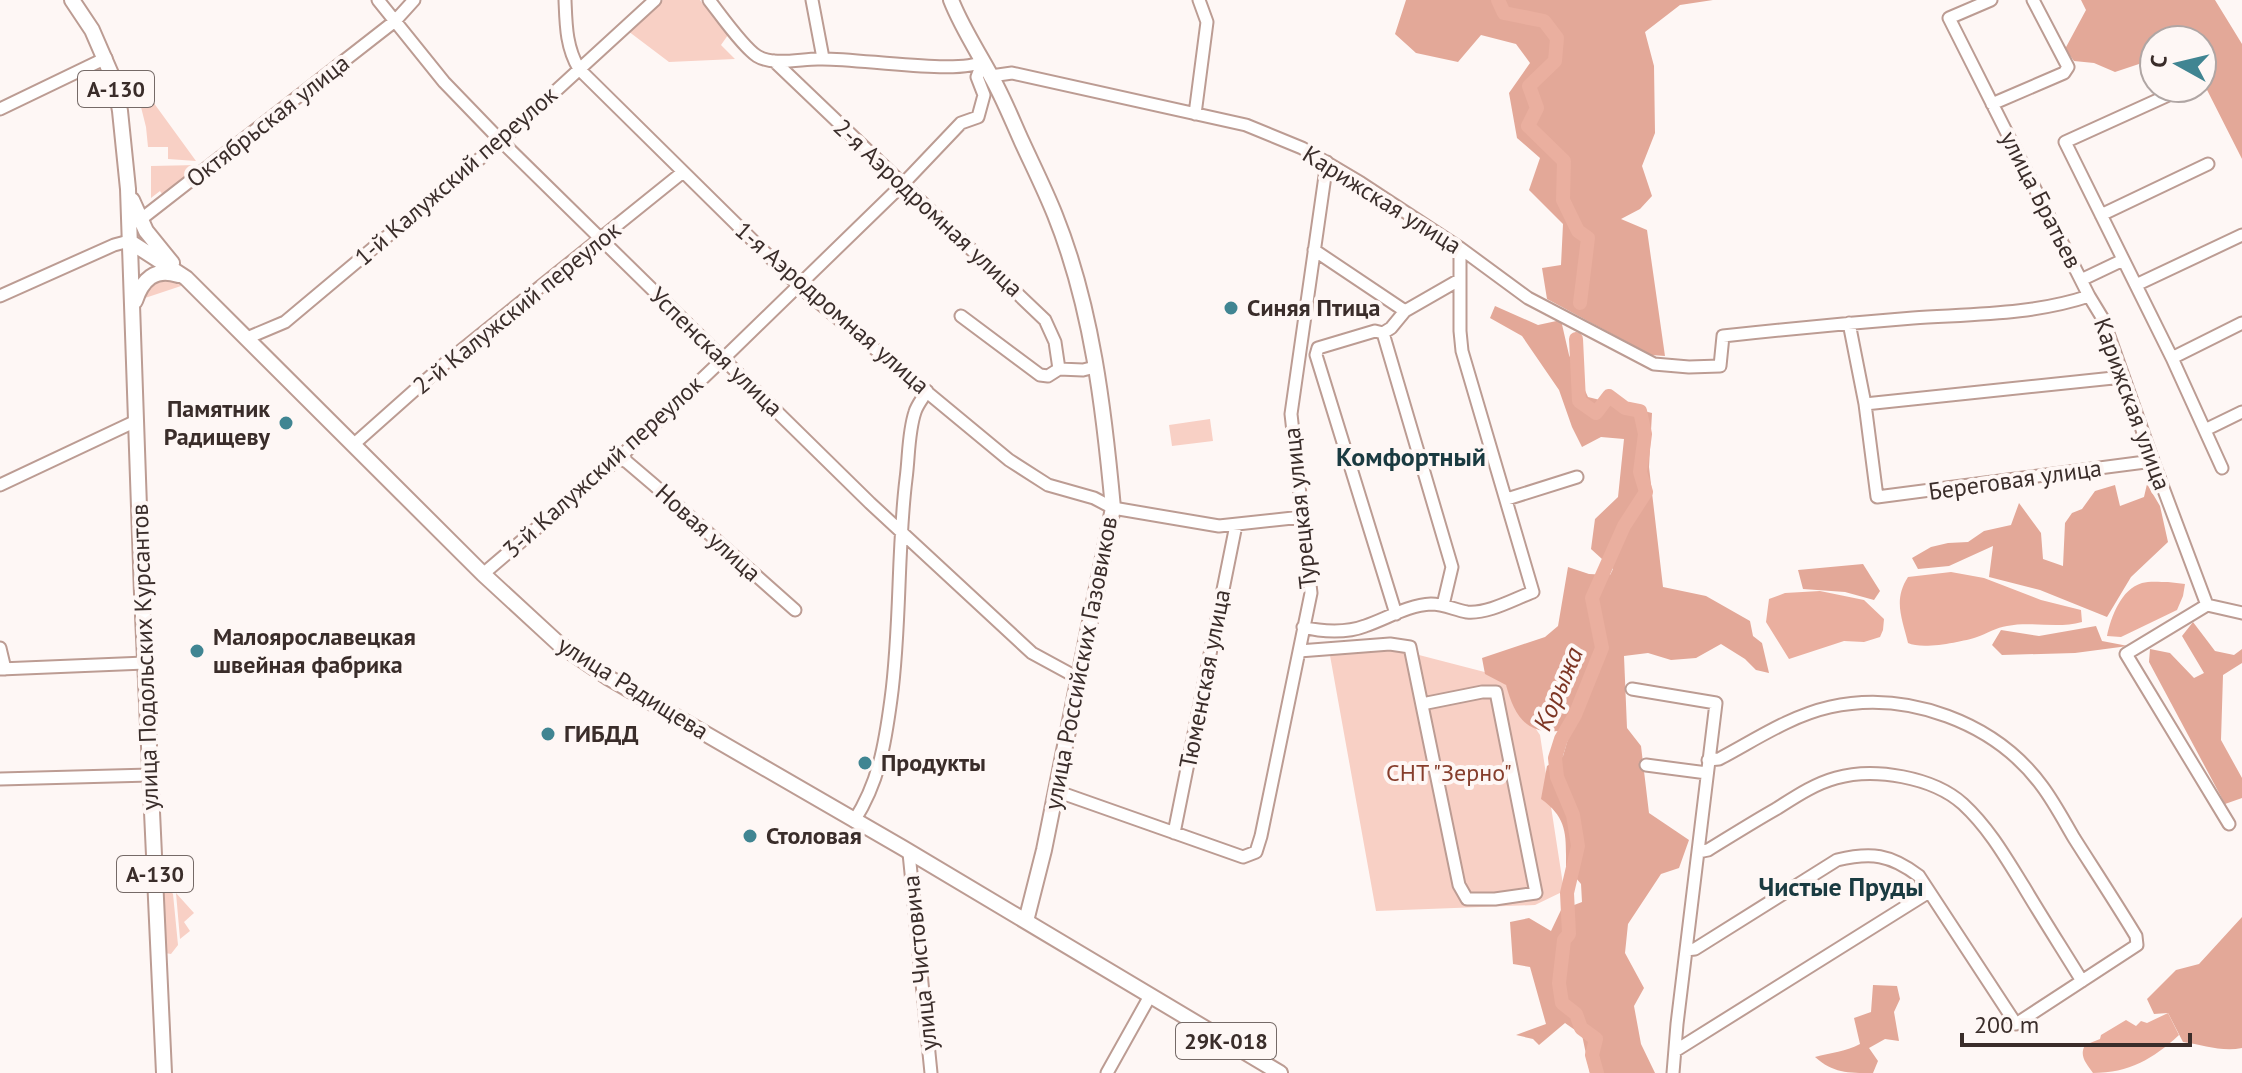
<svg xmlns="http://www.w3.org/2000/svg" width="2242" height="1073" font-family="'PT Sans',sans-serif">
<rect width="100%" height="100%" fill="#fef7f5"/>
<path fill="#f8d0c5" d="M663,0H700L728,35L721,45L735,59L669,62L628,31Z
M135,83L140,84L196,161L168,159V147H148L146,127Z
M197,165L199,167L162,194L160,191L151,198V166Z
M175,277L184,285L142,299L143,292L156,278Z
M1210,419L1213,441L1172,446L1169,425Z
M1392,648L1500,676L1540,735L1564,891L1535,905L1376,911L1329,650Z
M165,889H169L173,894L178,945L171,954L165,953L162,890Z
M176,893L194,913L184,922L190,931L180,939Z"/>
<path fill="#e3a898" d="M1406,0H1713L1680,5L1645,32L1654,66L1655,133L1642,166L1652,196L1640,209L1621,219L1647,230L1665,356L1651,355L1547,299L1542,268L1561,265L1563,224L1529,190L1540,158L1517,138L1509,93L1530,63L1516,44L1481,35L1458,62L1416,53L1395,34Z
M2081,0H2215L2242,44V159L2202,80V40H2154V59L2115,72L2094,63L2074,61L2065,49L2086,10Z
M1495,306L1538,325L1561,320L1569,355L1588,397L1652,413L1649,467L1663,587L1706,596L1750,621L1753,636L1762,643L1769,673L1756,670L1745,659L1721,644L1696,658L1671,660L1648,653L1624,656L1627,728L1641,746L1649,813L1689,840L1679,868L1661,874L1628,924L1625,953L1644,988L1634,1006L1641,1044L1655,1073H1590L1582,1035L1565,1023L1539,1045L1533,1039L1516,1035L1546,1024L1530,967L1513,964L1510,922L1529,918L1551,931L1561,910L1582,902L1581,884L1566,866C1566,836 1568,818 1541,799L1547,766L1563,756L1568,739L1559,731C1525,735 1514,714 1506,685L1485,674L1482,658L1545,637L1558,626L1568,567L1589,574L1610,575L1613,569L1591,549L1595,519L1618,497L1624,439L1601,437L1582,447L1572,427L1559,390L1522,336L1490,318Z
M2147,484L2160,506L2168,542L2131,577L2107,617L2040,590L1989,577L1993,546L1949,566L1918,569L1912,558L1931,547L1948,543L1968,542L1984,531L2011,525L2019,503L2041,533L2043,559L2063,566L2065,523L2072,513L2082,509L2095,491L2115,485L2120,506L2144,497Z
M1863,564L1880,591L1874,600L1845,592L1803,589L1798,570Z
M2193,622L2215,651L2234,655L2242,649V663L2223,675L2221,740L2242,778V798L2225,804L2149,662L2150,649L2170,653L2194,678L2204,673L2182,636Z
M2096,626L2102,641L2128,646L2075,653L2002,655L1992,645L2001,630L2039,636Z
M2242,917V1048C2222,1052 2203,1045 2183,1042L2168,1013L2154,1014L2147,999L2176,970L2199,964Z
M1873,985L1897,986L1900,999L1894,1012L1899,1041L1885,1039L1869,1048L1878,1061L1873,1073C1847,1073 1833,1073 1815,1057C1830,1053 1847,1051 1860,1044L1854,1018L1871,1012Z"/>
<path fill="#eaaf9f" d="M1951,572L1984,578L2041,600L2081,610L2082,622C2057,629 2032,621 2007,626C1997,627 1986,634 1977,637C1962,642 1922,650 1908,643C1902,618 1893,600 1908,577Z
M2168,582L2185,584L2183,596L2177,610L2121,637L2107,636C2111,617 2121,589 2142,583C2149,581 2160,582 2168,582Z
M1820,591L1864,600L1884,619L1883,630L1880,637L1864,642L1844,641L1789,659L1766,622L1769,599L1785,593Z
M2168,1013L2179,1035C2153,1059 2129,1073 2093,1073C2086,1063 2079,1056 2085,1045L2100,1039L2101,1035L2126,1020L2136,1026L2141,1021L2147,1023Z"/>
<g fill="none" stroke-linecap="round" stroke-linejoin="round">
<path stroke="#eaaf9f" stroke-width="14" d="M1498,0L1504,13L1544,21L1557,38L1555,61L1529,86L1537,108L1528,126L1564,161L1563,200L1578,231L1588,238L1580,303
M1576,339L1579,401L1596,413L1609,396L1625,408L1640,411L1645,434L1640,472L1646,492L1624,526L1592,598L1602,648L1575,715L1561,739L1555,758L1557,777L1573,815L1578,846L1567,893L1569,934L1564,940L1559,983L1562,1003L1576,1014L1581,1028L1596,1039L1592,1055L1597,1073"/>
<g stroke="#bc9c93" stroke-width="15">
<path id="minor" d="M378,0L444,82L501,141L870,503L1032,653L1078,678
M565,0C566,25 566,47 579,69L800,287L1009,460L1048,485L1094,498L1113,508L1219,526L1302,517
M709,0C720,14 743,47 757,56C773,66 800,59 818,59C852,57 961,76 983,61
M812,0L823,58
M1991,0L1949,18L2089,296
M774,61L1045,320L1055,342L1059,369
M991,76L1012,73L1246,125L1302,148L1361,183L1460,248L1528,298L1654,364L1689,367L1720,366L1723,336C1787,329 1850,323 1913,318C1972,314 2032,315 2089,296L2103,319L2153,461L2207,605
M2173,93L2065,142L2172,358L2222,468
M1992,104L2064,73L2068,67L2033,0
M0,109L106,58
M1195,114L1207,22L1199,0
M2101,215L2208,164
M140,220L395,21L414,0
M1314,250L1405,311
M2081,280L2123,260
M2136,285L2242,235
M0,296L114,245L129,241
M961,316L1040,375L1048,376L1059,369
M1849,323L1865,404L1877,497L2153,461
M1383,333L1452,567L1443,605
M247,338L285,322L501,141L655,0
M2172,358L2242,323
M1059,369L1083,370L1095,367
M1865,404L2123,377
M2205,430L2242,412
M353,445L443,365L683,172
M619,458L627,462L654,485L795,610
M0,485L136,421
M1507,499L1577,477
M483,574L619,458L723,359L902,185L961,123L978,117L984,95L977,77L983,61
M1396,614L1316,355L1318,348L1375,331L1383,333L1391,328L1405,311L1459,280
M1303,627C1322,632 1347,633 1365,626C1386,619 1408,605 1431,604C1444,604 1455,610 1467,612C1488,614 1514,599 1533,592L1462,351L1460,331V248
M0,648L5,669
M1299,651L1390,644L1410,647L1459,885L1467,899H1495L1536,893L1496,692H1482L1422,704
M0,669L145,663
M1632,689L1716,703L1677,1024L1673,1073
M1646,765L1707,773
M0,779L150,775
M1056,791L1243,857L1256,852L1261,836L1311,593L1291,414L1327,162
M854,821C879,782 885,744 891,699C901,626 897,552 906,479C909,457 908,433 915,412C917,405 923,398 927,391
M2229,824L2126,654L2207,605L2242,613
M1174,833L1236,525
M1698,852L1708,850C1731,836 1753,822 1776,809C1795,797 1814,784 1836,778C1874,767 1933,777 1963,804C1989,828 2006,858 2024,887C2043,919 2063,950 2082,981
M909,853L931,1073
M1686,950L1695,949L1837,860C1871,852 1890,854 1919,876L2016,1024L2137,945L2136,936C2116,903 2095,871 2074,838C2064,821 2054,802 2042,786C1995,722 1907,690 1830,707C1790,716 1755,740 1719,759L1708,760
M1675,1051L1929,892
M1107,1073L1150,996"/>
</g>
<g stroke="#bc9c93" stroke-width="18">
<path id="major" d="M72,0L92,30L115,83L120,111L128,189L142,594L164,1073
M951,0C962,28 977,50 991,76C1003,97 1012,120 1022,142C1033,166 1045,190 1055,215C1092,307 1104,410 1113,508L1044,850L1026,921
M132,200L146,231L172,263
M129,241L186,278L483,574L559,644L609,678L903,848L1280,1073
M135,301C142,280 155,267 178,275"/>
</g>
<use href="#minor" stroke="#fff" stroke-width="11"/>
<use href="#major" stroke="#fff" stroke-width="14"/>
</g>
<g fill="#408592" stroke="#fef7f5" stroke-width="3">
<circle cx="1231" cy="308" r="8"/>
<circle cx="286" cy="423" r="8"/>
<circle cx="197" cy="651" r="8"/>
<circle cx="548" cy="734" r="8"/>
<circle cx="865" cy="763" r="8"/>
<circle cx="750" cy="836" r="8"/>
</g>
<g text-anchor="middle" stroke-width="8" stroke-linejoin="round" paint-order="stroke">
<g fill="#fef7f5" stroke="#756a67" stroke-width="2">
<rect x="78" y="71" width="76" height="36" rx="6"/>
<rect x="117" y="856" width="76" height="36" rx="6"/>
<rect x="1176" y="1023" width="100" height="36" rx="6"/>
</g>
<g font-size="22" font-weight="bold" fill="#3a2d2a">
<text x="116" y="97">А-130</text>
<text x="155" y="882">А-130</text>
<text x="1226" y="1049">29К-018</text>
</g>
<g font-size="24" fill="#3a2d2a" stroke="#fef7f5">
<text transform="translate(268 121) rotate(-38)" y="8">Октябрьская улица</text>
<text transform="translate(456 176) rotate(-41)" y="8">1-й Калужский переулок</text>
<text transform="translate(1382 200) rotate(32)" y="8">Карижская улица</text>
<text transform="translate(2041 200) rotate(63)" y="8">улица Братьев</text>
<text transform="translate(928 208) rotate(43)" y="8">2-я Аэродромная улица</text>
<text transform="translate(517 308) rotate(-39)" y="8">2-й Калужский переулок</text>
<text transform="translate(832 308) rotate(41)" y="8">1-я Аэродромная улица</text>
<text transform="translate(716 352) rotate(44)" y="8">Успенская улица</text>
<text transform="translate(2132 404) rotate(70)" y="8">Карижская улица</text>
<text transform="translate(603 467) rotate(-42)" y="8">3-й Калужский переулок</text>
<text transform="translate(2015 480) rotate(-8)" y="8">Береговая улица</text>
<text transform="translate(1300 508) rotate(-96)" y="8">Турецкая улица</text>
<text transform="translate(708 533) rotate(42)" y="8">Новая улица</text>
<text transform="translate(145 657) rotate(-92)" y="8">улица Подольских Курсантов</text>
<text transform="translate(1081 663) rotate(-79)" y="8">улица Российских Газовиков</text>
<text transform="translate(1205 679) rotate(-79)" y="8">Тюменская улица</text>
<text transform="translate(633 688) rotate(32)" y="8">улица Радищева</text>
<text transform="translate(920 963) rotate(-96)" y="8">улица Чистовича</text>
</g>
<g font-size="24" font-weight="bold" fill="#3a2d2a" stroke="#fef7f5" text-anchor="start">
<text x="1247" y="316">Синяя Птица</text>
<text x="270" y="417" text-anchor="end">Памятник<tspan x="270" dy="28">Радищеву</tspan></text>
<text x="213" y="645">Малоярославецкая<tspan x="213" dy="28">швейная фабрика</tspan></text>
<text x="564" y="742">ГИБДД</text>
<text x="881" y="771">Продукты</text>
<text x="766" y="844">Столовая</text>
</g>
<g font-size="24" fill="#863e2c" stroke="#fef7f5">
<text x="1449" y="781">СНТ "Зерно"</text>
</g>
<g font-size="26" font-weight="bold" fill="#1a3b41" stroke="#fef7f5">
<text x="1411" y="466">Комфортный</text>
<text x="1841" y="896">Чистые Пруды</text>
</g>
<g font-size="26" font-style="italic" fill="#7d3624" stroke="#fef7f5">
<text transform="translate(1558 689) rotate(-67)" y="9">Корыжа</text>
</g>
</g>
<g transform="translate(2178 64) rotate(278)"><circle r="38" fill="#fef7f5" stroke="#b0a6a4" stroke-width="2"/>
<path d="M0-6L14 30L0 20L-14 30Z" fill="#408592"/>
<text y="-12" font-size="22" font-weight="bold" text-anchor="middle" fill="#3a2d2a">С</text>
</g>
<path d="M1962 1033v12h228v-12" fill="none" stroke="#3a2d2a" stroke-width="4"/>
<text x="1974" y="1033" font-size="24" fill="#3a2d2a" stroke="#fef7f5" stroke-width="6" paint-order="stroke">200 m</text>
</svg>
